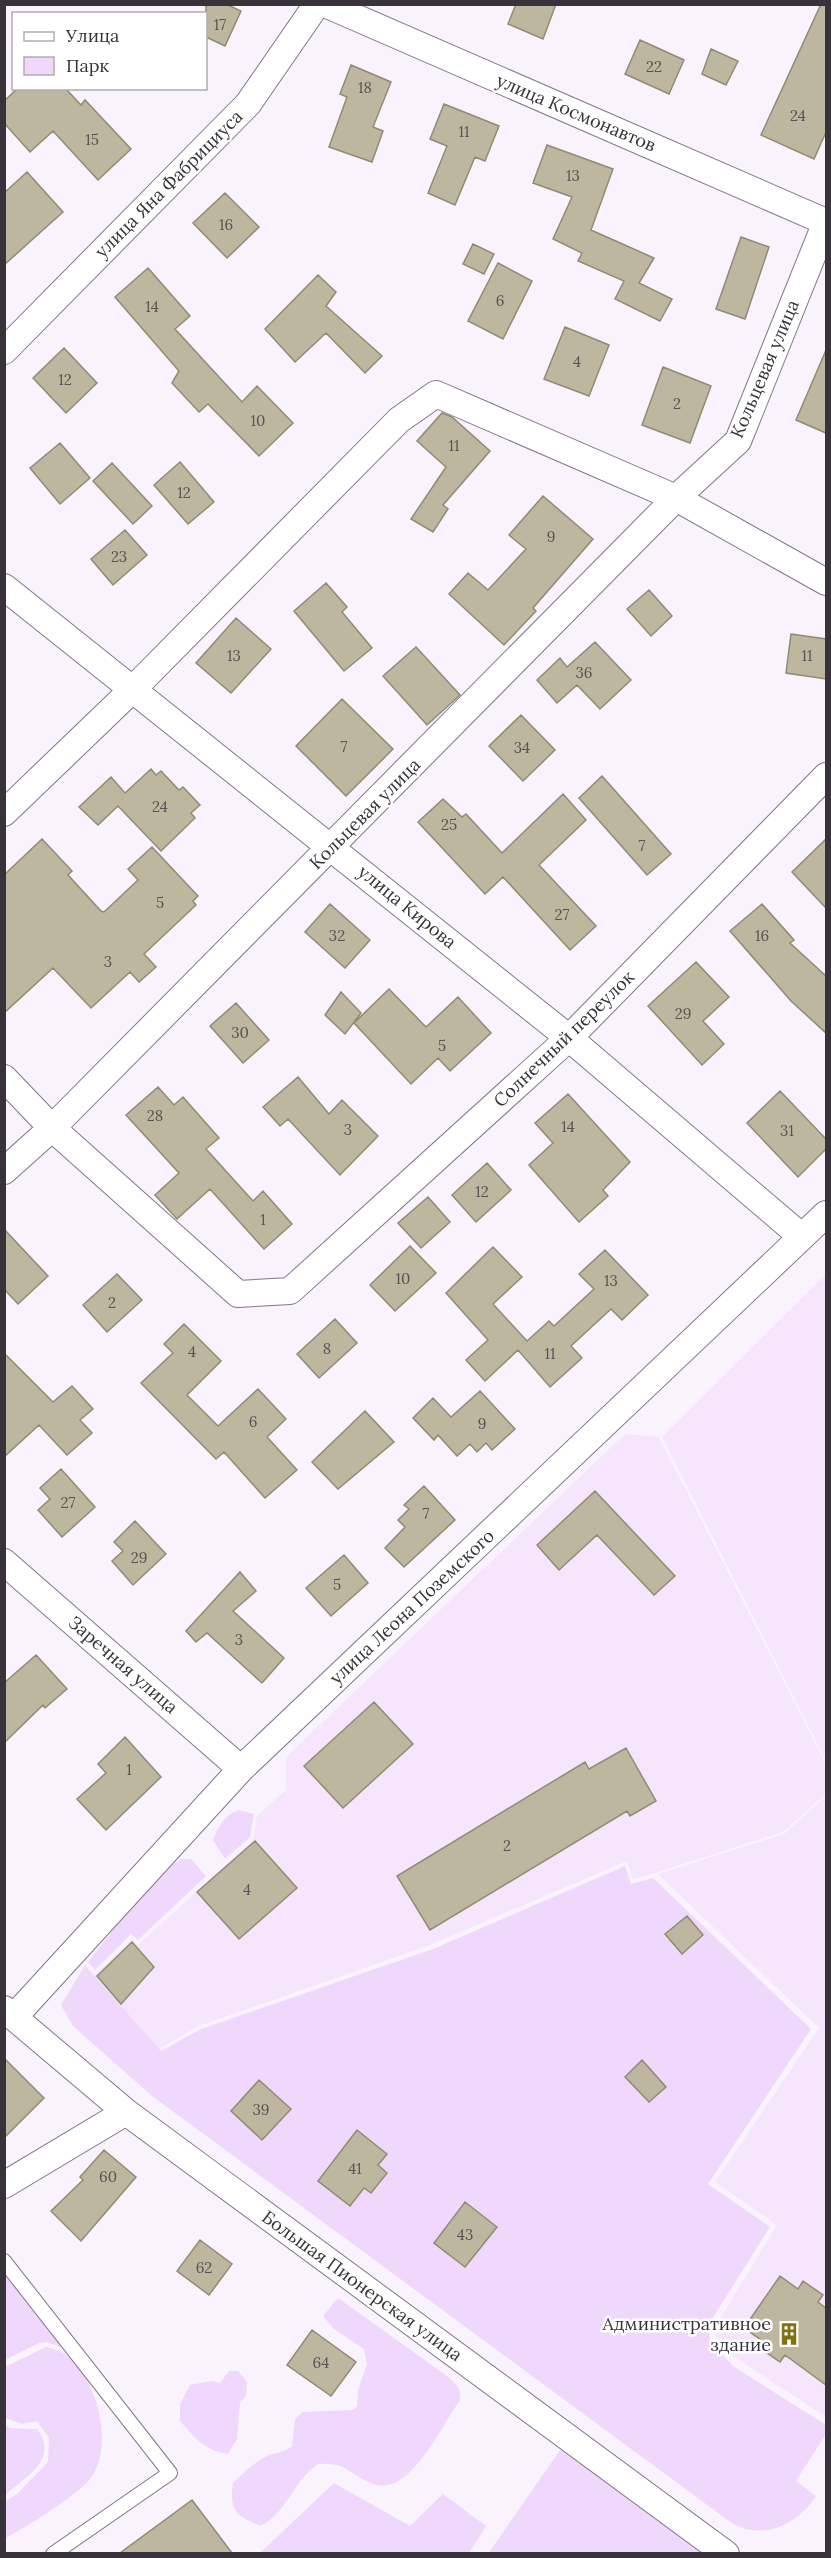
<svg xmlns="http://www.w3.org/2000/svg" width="831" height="2558" font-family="Lora,serif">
<rect width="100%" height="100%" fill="#f9f3fd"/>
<path fill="#f5e6fe" d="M826,1274L825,1329L826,1761L662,1437Z
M625,1434L659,1437L826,1764V1794L783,1832L633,1880L627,1861L430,1945L199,2026L159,2049L94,1976L132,1939L138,1945L253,1840L257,1816L286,1790V1757Z
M826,1796V2417L724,2350L716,2338L715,2327L777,2225L715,2182L819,2028L658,1874L784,1834Z"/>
<path fill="#f0d8fd" d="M239,1810L254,1814L250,1837L225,1859L213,1840C217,1828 225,1814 239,1810Z
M183,1859H191L206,1876L138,1940L131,1934L95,1970L88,1962C106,1940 160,1865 183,1859Z
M625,1866L631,1884L653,1878L811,2029L708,2184L770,2227L709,2324L710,2342L733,2366L826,2425V2434L796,2481L816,2496C797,2525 764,2540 733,2524L152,2096L73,2026L61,2005L85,1965L161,2051L201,2029L433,1949Z
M4,2268L68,2350L47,2342L39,2343L5,2360Z
M338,2298L447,2376C456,2384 463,2390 459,2402C442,2424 410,2498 373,2484C348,2474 347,2462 318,2464C292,2482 290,2509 261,2526C236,2516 229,2510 233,2483C244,2473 255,2461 269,2455C279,2452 283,2453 292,2446L295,2419L303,2412L353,2410L357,2406L358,2390L367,2364L364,2349L334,2329L323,2316Z
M46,2347C52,2349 59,2350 63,2353C97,2376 115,2443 91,2478C80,2493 23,2530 5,2538V2501L17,2494L48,2462L49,2438L37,2421L22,2424L5,2418V2367Z
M229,2371H238L247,2382L246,2395L240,2402L237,2439L228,2454C205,2451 195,2438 180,2421V2404L190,2385L211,2381L220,2383Z
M5,2425L11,2428L37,2429C60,2460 24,2478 5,2495Z
M560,2450L567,2452L702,2553L488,2554Z
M334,2483L410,2526L443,2494L486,2526L469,2553H260Z"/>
<path fill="#bcb79e" stroke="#908b73" stroke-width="1.5" d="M206,4H226L241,11L225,46L206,37Z
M516,4H556L543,39L508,24Z
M821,4H826V132L814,159L761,135Z
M640,40L684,60L669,94L625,74Z
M711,49L738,61L726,85L702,74Z
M351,65L391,82L373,127L383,131L372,162L329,147L347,97L340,94Z
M18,88H65L81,105L85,100L131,149L98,180L53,131L30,152L4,123V101Z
M444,104L499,126L485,161L475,157L455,205L428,193L447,146L430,139Z
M547,145L613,169L591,230L654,258L639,283L672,299L660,321L615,299L624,281L578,261L582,253L553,239L572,197L533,183Z
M27,172L63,212L4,265V193Z
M225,193L259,227L227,258L193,223Z
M741,237L769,247L745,319L716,309Z
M473,244L494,254L484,274L463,264Z
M498,263L532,281L503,339L468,321Z
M148,268L190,316L175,329L242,402L257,386L293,423L259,456L208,404L199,412L172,383L179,371L115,297Z
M318,275L336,292L326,306L382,356L365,373L326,333L295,362L265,329Z
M565,327L609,345L589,396L544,379Z
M64,348L97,383L66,413L33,378Z
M826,350V433L796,420Z
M663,367L711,386L690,443L642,425Z
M442,413L452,417L490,451L443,505L448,509L433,532L411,519L446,467L417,441Z
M60,443L90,478L60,504L30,468Z
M180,462L214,502L188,524L154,485Z
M112,463L152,506L133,524L93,481Z
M543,496L593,539L533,608L536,611L504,645L449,594L468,573L488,590L526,549L509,535Z
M125,530L147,555L113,585L91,559Z
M326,583L347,607L342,612L372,648L344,671L294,611Z
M649,590L672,616L651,636L627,609Z
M236,618L271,649L231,693L196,663Z
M791,634L826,639V679L786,673Z
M595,642L631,680L600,709L577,685L557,703L537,680L560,658L567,667Z
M416,647L460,695L427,725L383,676Z
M342,699L393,749L346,796L296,746Z
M521,715L555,750L523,781L489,746Z
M151,769L156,775L161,771L179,790L183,787L200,805L191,813L195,818L161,851L118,806L98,825L79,807L111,777L125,793Z
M602,776L671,854L647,875L579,798Z
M563,794L586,820L539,865L596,926L570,950L503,877L485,894L418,822L443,799L462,817L466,814L502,853Z
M42,839L72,871L68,875L101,911L104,912L138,880L128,869L152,847L198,896L193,901L196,905L144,954L156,967L139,982L130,972L91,1008L53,968L4,1013V875Z
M826,839V908L792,872Z
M330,904L370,940L345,968L305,932Z
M762,904L794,940L790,943L826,976V1033L791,1001L730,931Z
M696,962L729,997L703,1021L724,1044L702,1065L648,1006Z
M389,989L426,1027L458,997L491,1033L450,1071L438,1058L411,1084L354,1023Z
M341,992L361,1013L345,1034L325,1015Z
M236,1003L269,1040L243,1063L210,1026Z
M298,1077L329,1114L342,1100L378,1136L340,1175L288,1119L280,1126L263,1107Z
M158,1087L174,1105L183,1097L219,1138L206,1149L253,1201L263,1191L292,1224L264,1249L210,1189L177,1219L155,1195L179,1173L126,1115Z
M780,1091L826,1139V1149L798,1177L747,1123Z
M568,1094L630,1162L603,1190L608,1196L579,1222L529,1165L553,1143L535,1123Z
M487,1163L511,1190L476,1222L452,1195Z
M428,1197L450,1222L421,1248L398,1223Z
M4,1229L48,1276L18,1304L4,1289Z
M410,1246L436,1273L395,1311L370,1285Z
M493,1247L522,1277L493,1304L527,1341L549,1321L554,1326L594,1289L579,1274L605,1250L648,1295L622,1320L611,1309L571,1346L582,1358L550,1387L518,1350L485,1381L466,1360L488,1340L446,1293Z
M117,1274L142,1300L107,1332L83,1305Z
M335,1319L357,1343L319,1378L297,1354Z
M184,1324L221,1361L187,1395L218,1426L258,1389L286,1419L267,1437L297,1470L265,1498L224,1452L216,1459L141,1383L173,1353L164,1344Z
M4,1353L53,1402L72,1386L93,1409L80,1420L92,1433L67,1455L39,1425L4,1457Z
M480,1391L515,1429L492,1450L486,1443L477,1452L470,1444L457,1456L438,1435L434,1440L413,1418L433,1398L451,1417Z
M365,1411L394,1442L338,1489L312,1462Z
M61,1469L95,1507L62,1537L38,1510L50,1499L40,1488Z
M424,1486L455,1520L404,1567L385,1548L405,1527L398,1520L409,1509L404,1505Z
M595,1491L675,1576L654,1595L597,1535L559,1570L537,1545Z
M135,1521L166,1554L133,1585L112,1561L123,1551L114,1542Z
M344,1555L368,1583L331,1616L306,1588Z
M240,1572L256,1591L233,1611L284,1658L262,1683L207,1633L196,1642L186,1631Z
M36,1655L67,1689L45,1708L43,1705L4,1743V1683Z
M374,1702L413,1744L343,1808L304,1766Z
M125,1737L161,1777L106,1830L77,1799L106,1773L98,1764Z
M626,1748L656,1801L630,1816L627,1811L430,1930L397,1876L585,1762L589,1769Z
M255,1841L297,1888L239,1939L197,1892Z
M687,1916L703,1935L682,1954L665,1934Z
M132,1942L154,1967L121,2004L97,1976Z
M4,2058L44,2098L4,2138Z
M642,2060L666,2087L649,2102L625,2077Z
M259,2080L291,2109L262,2140L231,2111Z
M357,2130L387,2154L378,2165L387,2173L371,2193L364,2188L350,2206L318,2181Z
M104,2150L136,2177L81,2241L51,2211L83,2180L80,2177Z
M465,2202L497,2227L465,2267L434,2243Z
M200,2240L232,2264L209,2295L177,2271Z
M780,2276L798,2289L803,2281L823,2295L818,2302L826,2308V2385L785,2355L780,2362L757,2346L761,2340L744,2328Z
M312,2330L356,2362L331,2396L287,2365Z
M192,2500L232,2553H120Z"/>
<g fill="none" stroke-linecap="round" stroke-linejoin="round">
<g stroke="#83758a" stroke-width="16">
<path id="service" d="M4,2261L170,2473L53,2554"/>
</g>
<g stroke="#83758a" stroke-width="28">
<path id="minor" d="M4,351L248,104L317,4
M4,587L569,1038L802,1237
M4,813L134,688L399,420L436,394L676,498L826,582
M4,1078L52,1128L238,1294L290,1291L569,1038L826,776
M4,1171L52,1128L676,498L738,441L826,222L325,4
M4,1562L241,1769
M4,2009L126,2112L726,2554
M14,2017L241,1769L826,1214
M4,2185L126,2112"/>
</g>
<use href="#service" stroke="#fff" stroke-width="14"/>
<use href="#minor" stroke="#fff" stroke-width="26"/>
</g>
<defs>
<g id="building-bare" transform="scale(1.8)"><path d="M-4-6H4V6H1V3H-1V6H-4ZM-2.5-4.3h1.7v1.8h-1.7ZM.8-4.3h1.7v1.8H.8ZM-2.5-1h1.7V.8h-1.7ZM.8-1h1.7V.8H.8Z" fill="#827111" stroke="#fff" stroke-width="2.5" paint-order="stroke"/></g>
</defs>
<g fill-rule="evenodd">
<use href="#building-bare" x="789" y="2334"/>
</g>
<g text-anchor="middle" stroke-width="5" stroke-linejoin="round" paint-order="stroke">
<g font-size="15" fill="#595354">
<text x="220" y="30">17</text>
<text x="654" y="72">22</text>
<text x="365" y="93">18</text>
<text x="798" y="121">24</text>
<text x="464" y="137">11</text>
<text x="92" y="145">15</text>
<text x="573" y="181">13</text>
<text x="226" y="230">16</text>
<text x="500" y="306">6</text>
<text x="152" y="312">14</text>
<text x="577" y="367">4</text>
<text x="65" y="385">12</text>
<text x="677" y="409">2</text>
<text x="258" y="426">10</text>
<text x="454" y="451">11</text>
<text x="184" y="498">12</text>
<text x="551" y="542">9</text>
<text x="119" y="562">23</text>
<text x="234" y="661">13</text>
<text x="807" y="661">11</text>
<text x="584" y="678">36</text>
<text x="344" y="752">7</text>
<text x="522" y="753">34</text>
<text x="160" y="812">24</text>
<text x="449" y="830">25</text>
<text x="642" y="851">7</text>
<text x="160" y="908">5</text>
<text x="562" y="920">27</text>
<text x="337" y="941">32</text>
<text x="762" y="941">16</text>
<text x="108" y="967">3</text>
<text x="683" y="1019">29</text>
<text x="240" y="1038">30</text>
<text x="442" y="1051">5</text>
<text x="155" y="1121">28</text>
<text x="568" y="1132">14</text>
<text x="348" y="1135">3</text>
<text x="787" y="1136">31</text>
<text x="482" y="1197">12</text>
<text x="263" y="1225">1</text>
<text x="403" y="1284">10</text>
<text x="611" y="1286">13</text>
<text x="112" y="1308">2</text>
<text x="327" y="1354">8</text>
<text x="192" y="1357">4</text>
<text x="550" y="1359">11</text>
<text x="253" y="1427">6</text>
<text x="482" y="1429">9</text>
<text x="68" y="1508">27</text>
<text x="426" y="1519">7</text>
<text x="139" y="1563">29</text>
<text x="337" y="1590">5</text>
<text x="239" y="1645">3</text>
<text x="129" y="1775">1</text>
<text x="507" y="1851">2</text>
<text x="247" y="1895">4</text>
<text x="261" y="2115">39</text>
<text x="355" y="2174">41</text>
<text x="108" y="2182">60</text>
<text x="465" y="2240">43</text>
<text x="204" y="2273">62</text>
<text x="321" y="2368">64</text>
</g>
<g font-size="18" fill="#38323b" stroke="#fff">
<text transform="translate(576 113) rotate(23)" y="6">улица Космонавтов</text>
<text transform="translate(169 184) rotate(-45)" y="6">улица Яна Фабрициуса</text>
<text transform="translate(765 369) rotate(-67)" y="6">Кольцевая улица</text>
<text transform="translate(365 814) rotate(-45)" y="6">Кольцевая улица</text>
<text transform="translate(407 907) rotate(39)" y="6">улица Кирова</text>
<text transform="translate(564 1039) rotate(-44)" y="6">Солнечный переулок</text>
<text transform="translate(412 1607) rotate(-43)" y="6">улица Леона Поземского</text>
<text transform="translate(123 1665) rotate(41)" y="6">Заречная улица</text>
<text transform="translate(362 2286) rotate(36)" y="6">Большая Пионерская улица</text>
</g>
<g font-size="18" fill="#38323b" stroke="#fff" text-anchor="end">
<text x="771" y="2330">Административное<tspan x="771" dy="21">здание</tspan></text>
</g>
</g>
<rect width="831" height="2558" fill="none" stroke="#38323b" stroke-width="12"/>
<rect x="12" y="12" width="195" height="78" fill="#ffffff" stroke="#afadb1" stroke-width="1.5"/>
<rect x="24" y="32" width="30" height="9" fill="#ffffff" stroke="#afadb1" stroke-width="1.5"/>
<text x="66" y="42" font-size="18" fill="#38323b">Улица</text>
<rect x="24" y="57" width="30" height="18" fill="#f0d8fd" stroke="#afadb1" stroke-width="1.5"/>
<text x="66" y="72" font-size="18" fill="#38323b">Парк</text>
</svg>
